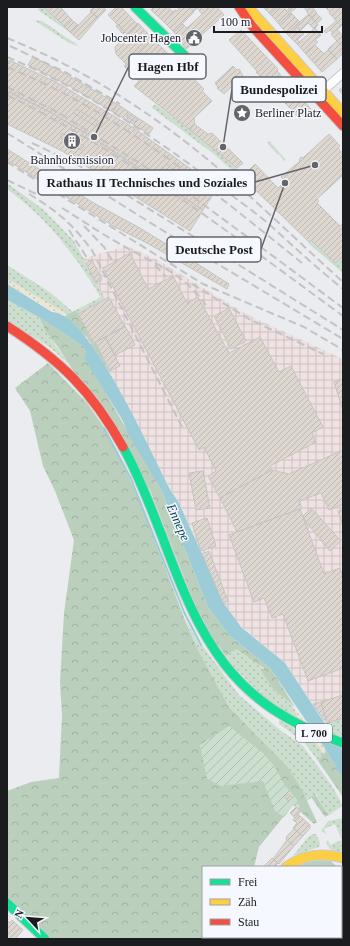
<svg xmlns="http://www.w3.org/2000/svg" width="350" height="946" font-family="'Times New Roman',serif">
<defs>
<pattern id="industrial-grid" width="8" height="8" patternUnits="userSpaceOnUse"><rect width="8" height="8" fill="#f0e2e2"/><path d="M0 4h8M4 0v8" fill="none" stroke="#cdc1c1"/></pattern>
<pattern id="grass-dots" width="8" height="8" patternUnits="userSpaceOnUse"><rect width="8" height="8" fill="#ccdecd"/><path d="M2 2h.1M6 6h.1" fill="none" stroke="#afbeb0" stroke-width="1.8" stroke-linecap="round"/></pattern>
<pattern id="forest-crowns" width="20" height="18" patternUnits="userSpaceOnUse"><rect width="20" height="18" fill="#bbd0bc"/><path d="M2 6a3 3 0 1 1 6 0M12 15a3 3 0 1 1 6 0" fill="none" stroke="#a0b2a1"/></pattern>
<pattern id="sand-dots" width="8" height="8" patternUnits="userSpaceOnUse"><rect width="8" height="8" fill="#ebe6d3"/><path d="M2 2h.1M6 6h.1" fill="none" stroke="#c9c5b5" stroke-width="1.8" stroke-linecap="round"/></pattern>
<pattern id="garden-furrows" width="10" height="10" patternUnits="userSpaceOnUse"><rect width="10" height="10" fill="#ccdecd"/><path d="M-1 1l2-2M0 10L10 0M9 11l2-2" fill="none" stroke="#afbeb0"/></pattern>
<pattern id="building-hatch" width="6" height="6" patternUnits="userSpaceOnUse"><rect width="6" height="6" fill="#ded7d0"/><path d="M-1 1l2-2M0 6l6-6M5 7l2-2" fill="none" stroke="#beb8b2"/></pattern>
</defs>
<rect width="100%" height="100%" fill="#ebecf0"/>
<path fill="url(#industrial-grid)" d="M127,246L156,259L246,314L343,359V718L326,724L285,663L237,623L220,597L215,583H214L209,570H207L193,533L179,503L63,317L101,298L77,260Z"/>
<path fill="url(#grass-dots)" d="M40,7H45L79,39L38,10Z
M34,20L42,21L79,46L69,43Z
M155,104L211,146L244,175L241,178L215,155L152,108Z
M269,141L286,160L284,161L279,154L278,155L267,143Z
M7,183L44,210L74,241L105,299L78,314L76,310L101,297C74,254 48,219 7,189Z
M311,240L335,263L343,256V273L308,243Z
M7,265L51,293L73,312L68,315L7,279Z
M7,300L39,317L46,332L69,364L48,346L7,320Z
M185,618L200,646L202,645L239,695L280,730L303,746L332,786L340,800L342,806L328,816L316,794L307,801L287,766L229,707L197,648Z
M235,649L242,651L264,669L262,673L273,689L292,705L299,719L272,705L235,668L226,656Z
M343,718V737L333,734L326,723Z
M279,720L314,740L324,754L318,761L304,742L279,724Z
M343,818V853L330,849L326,843L328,840L330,845L342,840L335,824L324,829L326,834L321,831L328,821Z
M313,834H316L320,843L319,847L293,856L308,837Z"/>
<path fill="url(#forest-crowns)" d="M76,310L93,343L96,342L109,372L87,337L63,317Z
M39,317L83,346L104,390L162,491L208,607L229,635L270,668L295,707L273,689L262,673L264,668L238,650L235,649L226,656L210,634L191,595L150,490L58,347L46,332Z
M48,363L87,403L103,426L118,453L140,502L185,620L197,648L229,707L287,766L301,788L317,822L314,824L293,805L259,847L254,867H203V937H226L224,939H45L7,903V791L31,782L59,778L62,715L60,682L64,613L74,540L55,491L43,466L30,411L15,388Z
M326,750L343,779V797L318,761Z
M315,794L328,815L325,817L311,797Z
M322,860L331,861L337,867H296L307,862Z"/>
<path fill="url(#sand-dots)" d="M7,279L64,312L63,317L7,284Z
M292,705L326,750L324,754L299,719Z"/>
<path fill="url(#garden-furrows)" d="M229,726L263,753L275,767L285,786L296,798L300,807L298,809L293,805L284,817L275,811L263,781L221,786L207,779L200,745Z
M341,876L343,879V939H238L237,937H341Z"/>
<path fill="#9bccd7" d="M7,284L52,312C90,312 153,458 171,491L179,503L225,605L241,627L285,663L343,751V779L326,750L270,668L229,635L208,607L162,491L128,434L123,421L84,358L86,352L83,346L39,317L7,300Z"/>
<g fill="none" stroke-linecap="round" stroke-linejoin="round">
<path stroke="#9bccd7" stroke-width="2" d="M104,428L131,479L184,612L201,645"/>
</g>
<path fill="url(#building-hatch)" stroke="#c4c4c5" d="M44,7H61L62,9L55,18Z
M94,7H102L106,10L98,18L90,11Z
M121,7L138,25L128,35L108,15L116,7Z
M154,7H168L173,12L164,22L151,10Z
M178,7H189L194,12L174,32L164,22L175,10L178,11L179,9Z
M191,7H210L202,14L197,8L194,11Z
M210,7H217L224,15L186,49L174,32L183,24L187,28Z
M263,7H278L270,14Z
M278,7H286L285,10L289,14L279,24L270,14Z
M290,7H297L289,14L286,11Z
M304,7H312L317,13L311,18Z
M325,7H335L330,12Z
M335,7H340L343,10V24L341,26L329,13Z
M62,9L72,20L65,27L55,17Z
M91,12L98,18L79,40L71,33Z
M291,13L300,22L287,34L279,24Z
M316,13L322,19L317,23L311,18Z
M309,14L318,25L314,29L308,23L301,30L296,25Z
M72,20L78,25L71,33L65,27Z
M336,21L341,26L333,33L330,30L326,33L324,31Z
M138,23L152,38L126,64L116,54L115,47Z
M118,24L125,32L123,34L116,26Z
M296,25L304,34L297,40L299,42L297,44L287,34Z
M315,28L321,35L315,40L318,42L305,53L297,44Z
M337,29L343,36L337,41L331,34Z
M241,30L278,69L277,71L311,109L300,119L256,72L257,71L229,40Z
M343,36V47L337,41Z
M152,38L204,89L202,91L212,101L194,118L195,123L190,130L134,86L139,81L124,66Z
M337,41L343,47V53L337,59L328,49Z
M315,45L324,54L314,63L305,53Z
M328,50L337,59L322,72L314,63Z
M33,57L66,74L117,104L113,112L73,88L28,65Z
M9,60L56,82L134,128L217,188L203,210L87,134L48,111L7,91V66Z
M233,66L237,70L239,69L243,76L224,94L217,88L218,87L215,83Z
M343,87V95L339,90Z
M7,91L48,111L87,134L203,210L190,231L62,151L7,124Z
M117,104L153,128L149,134L113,112Z
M76,109L98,121L95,126L74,113Z
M128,114L137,119L135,122L127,117Z
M194,124L208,134L212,133L243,163L237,168L190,130Z
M62,133L84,146L81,150L60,137Z
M329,134L340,146L338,148L343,154V175L317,199L319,201L317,203L340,226L343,224V256L335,263L311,240L309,242L242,177L255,164L278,188L285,181L281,177L300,161L299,160L301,157L303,158Z
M7,149L92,202L140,228L171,247L229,284L227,289L147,243L115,227L31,175L7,160Z
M105,157L111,161L109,164L103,160Z
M166,164L174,170L172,174L163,168Z
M152,186L160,191L157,195L150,190Z
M130,253L148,289L173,276L187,303L198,297L229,353L260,337L279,372L291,366L323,427L312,433L316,442L270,466L272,470L220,498L208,476L216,471L204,447L199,450L103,268Z
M92,260L102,280L96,283L86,263Z
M109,297L125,327L94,343L78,314Z
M229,308L246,341L231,349L214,316Z
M125,326L135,345L115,355L105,337Z
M105,337L120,366L110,371L95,342Z
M343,379V411L334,382Z
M343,450V504L329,510L321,493L299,501L302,508L237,532L220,498L272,470L289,474Z
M203,471L210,508L196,510L189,473Z
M311,508L341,541L330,551L305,521L303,516Z
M300,509L324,574L340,568L343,578V668L308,681L283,614L272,618L264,598L254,602L229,535Z
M343,510V526L338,511Z
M207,518L216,546L201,551L192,523Z
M209,551L228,601L223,603L202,554Z
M343,695V718L327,723L321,702Z
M321,702L326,719L324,720L313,704Z
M289,794L292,798L288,801L285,796Z
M296,807L301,811L295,818L290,813Z
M298,814L310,825V828L303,836L293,828L297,823L293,820Z
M294,829L303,836L294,846L286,839L287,836Z
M287,840L294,846L279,864L273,859Z
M272,858L278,863L274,867H263Z
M7,920L10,923L12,920L23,930L15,939H7Z"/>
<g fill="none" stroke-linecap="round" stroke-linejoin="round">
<g stroke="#c8c9cc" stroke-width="10">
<path id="street" d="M324,90L343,73
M224,939L226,937"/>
</g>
<g stroke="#c8c9cc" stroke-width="11">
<path id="fast" d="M135,7L191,62
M123,447C139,475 150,506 162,536C201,641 230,704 343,743
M7,903L45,939"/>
</g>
<g stroke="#c8c9cc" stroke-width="11">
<path id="slow" d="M248,7L343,113
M286,867C304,854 322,852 343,858"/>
</g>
<g stroke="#c8c9cc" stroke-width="11">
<path id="jam" d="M239,7L252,26L343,126
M7,326C60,360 92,391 123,447"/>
</g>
<use href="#street" stroke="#fcfcfd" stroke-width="8"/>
<use href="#fast" stroke="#16e098" stroke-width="9"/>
<use href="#slow" stroke="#ffcf43" stroke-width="9"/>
<use href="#jam" stroke="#f24e42" stroke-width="9"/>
<path stroke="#c3c3c4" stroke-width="2" stroke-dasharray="8 4" stroke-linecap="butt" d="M7,38C87,70 162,119 227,176C266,210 304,247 343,282
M10,46L67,73L120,104
M7,57C79,87 145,131 207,177C228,193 250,208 270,225C294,247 318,269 343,289
M7,67C118,112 210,189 302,263
M7,87L59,113L192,196L343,308
M7,95C128,154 235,237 343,316
M7,133L186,245L343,339
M32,143L78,165L98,177L343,330
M7,162L203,284L304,327L343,350
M212,171L237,194
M7,180L36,194
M29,194C57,211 73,224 93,252L182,427
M62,208C82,220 101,234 122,245C157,266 180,270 206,305
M84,226L104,247L113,262
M69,230L89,261
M155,265L166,277
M192,284L249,319L323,354"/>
</g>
<defs>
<g id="civic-disc" transform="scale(0.9)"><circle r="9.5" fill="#646568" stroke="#f6f8ff"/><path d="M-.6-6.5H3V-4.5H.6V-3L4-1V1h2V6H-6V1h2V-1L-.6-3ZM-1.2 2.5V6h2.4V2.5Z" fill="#fff"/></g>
<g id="sight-disc" transform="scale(0.9)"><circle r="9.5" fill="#646568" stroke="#f6f8ff"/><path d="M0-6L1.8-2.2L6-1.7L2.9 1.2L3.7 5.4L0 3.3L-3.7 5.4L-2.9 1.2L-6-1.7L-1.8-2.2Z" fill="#fff"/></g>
<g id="building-disc" transform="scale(0.9)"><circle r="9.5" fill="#646568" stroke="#f6f8ff"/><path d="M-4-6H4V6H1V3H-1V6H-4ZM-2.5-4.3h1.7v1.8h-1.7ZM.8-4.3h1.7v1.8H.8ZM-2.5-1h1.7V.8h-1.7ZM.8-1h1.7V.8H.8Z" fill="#fff"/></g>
</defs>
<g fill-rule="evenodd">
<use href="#civic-disc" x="194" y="38"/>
<use href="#sight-disc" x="242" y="113"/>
<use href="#building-disc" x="72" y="141"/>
</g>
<g text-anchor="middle" stroke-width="3" stroke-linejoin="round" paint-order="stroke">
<rect fill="#f6f8ff" stroke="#5d5e62" stroke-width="1" x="296" y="724" width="36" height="18" rx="3"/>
<g font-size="11" font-weight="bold" fill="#1b1c1f">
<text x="314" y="737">L 700</text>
</g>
<g font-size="12" fill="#1b1c1f" stroke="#f6f8ff" text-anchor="end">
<text x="181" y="42">Jobcenter Hagen</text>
<text x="255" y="117" text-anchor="start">Berliner Platz</text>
<text x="72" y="164" text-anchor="middle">Bahnhofsmission</text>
</g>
<g font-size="13" font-style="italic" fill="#00434d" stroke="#f6f8ff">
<text transform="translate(179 522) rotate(66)" y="5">Ennepe</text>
</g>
</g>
<path fill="none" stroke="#646568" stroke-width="1.5" d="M94 137L129 66M223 147L232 89M315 165L255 182M285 183L261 249"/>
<g fill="#646568" stroke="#f6f8ff" stroke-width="1.5">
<circle cx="94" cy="137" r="4"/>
<circle cx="223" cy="147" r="4"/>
<circle cx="315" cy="165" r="4"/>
<circle cx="285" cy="183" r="4"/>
</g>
<g fill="#f6f8ff" stroke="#646568" stroke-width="1.5">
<rect x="129" y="54" width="77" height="25" rx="4"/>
<rect x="232" y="77" width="94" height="25" rx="4"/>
<rect x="38" y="170" width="217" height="25" rx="4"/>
<rect x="167" y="237" width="94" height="25" rx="4"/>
</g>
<g font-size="13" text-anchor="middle" font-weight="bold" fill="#1b1c1f">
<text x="168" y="71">Hagen Hbf</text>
<text x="279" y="94">Bundespolizei</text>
<text x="147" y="187">Rathaus II Technisches und Soziales</text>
<text x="214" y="254">Deutsche Post</text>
</g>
<rect width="350" height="946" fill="none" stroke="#1b1c1f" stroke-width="16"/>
<rect x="202" y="866" width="140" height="72" fill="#f6f8ff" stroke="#9ea0a5"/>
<rect x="210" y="879" width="20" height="6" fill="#16e098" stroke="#9ea0a5"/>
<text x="238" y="886" font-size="12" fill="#1b1c1f">Frei</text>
<rect x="210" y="899" width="20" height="6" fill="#ffcf43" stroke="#9ea0a5"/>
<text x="238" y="906" font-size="12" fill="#1b1c1f">Zäh</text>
<rect x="210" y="919" width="20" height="6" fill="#f24e42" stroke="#9ea0a5"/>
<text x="238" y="926" font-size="12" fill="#1b1c1f">Stau</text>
<g transform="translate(28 918) rotate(296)" stroke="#f6f8ff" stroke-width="3" paint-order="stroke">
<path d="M0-3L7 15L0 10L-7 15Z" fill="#1b1c1f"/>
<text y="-6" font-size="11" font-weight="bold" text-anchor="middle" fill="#1b1c1f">N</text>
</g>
<path d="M214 26v6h108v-6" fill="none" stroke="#1b1c1f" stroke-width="2"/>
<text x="220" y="26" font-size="12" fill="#1b1c1f" stroke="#f6f8ff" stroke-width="3" paint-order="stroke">100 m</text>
</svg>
